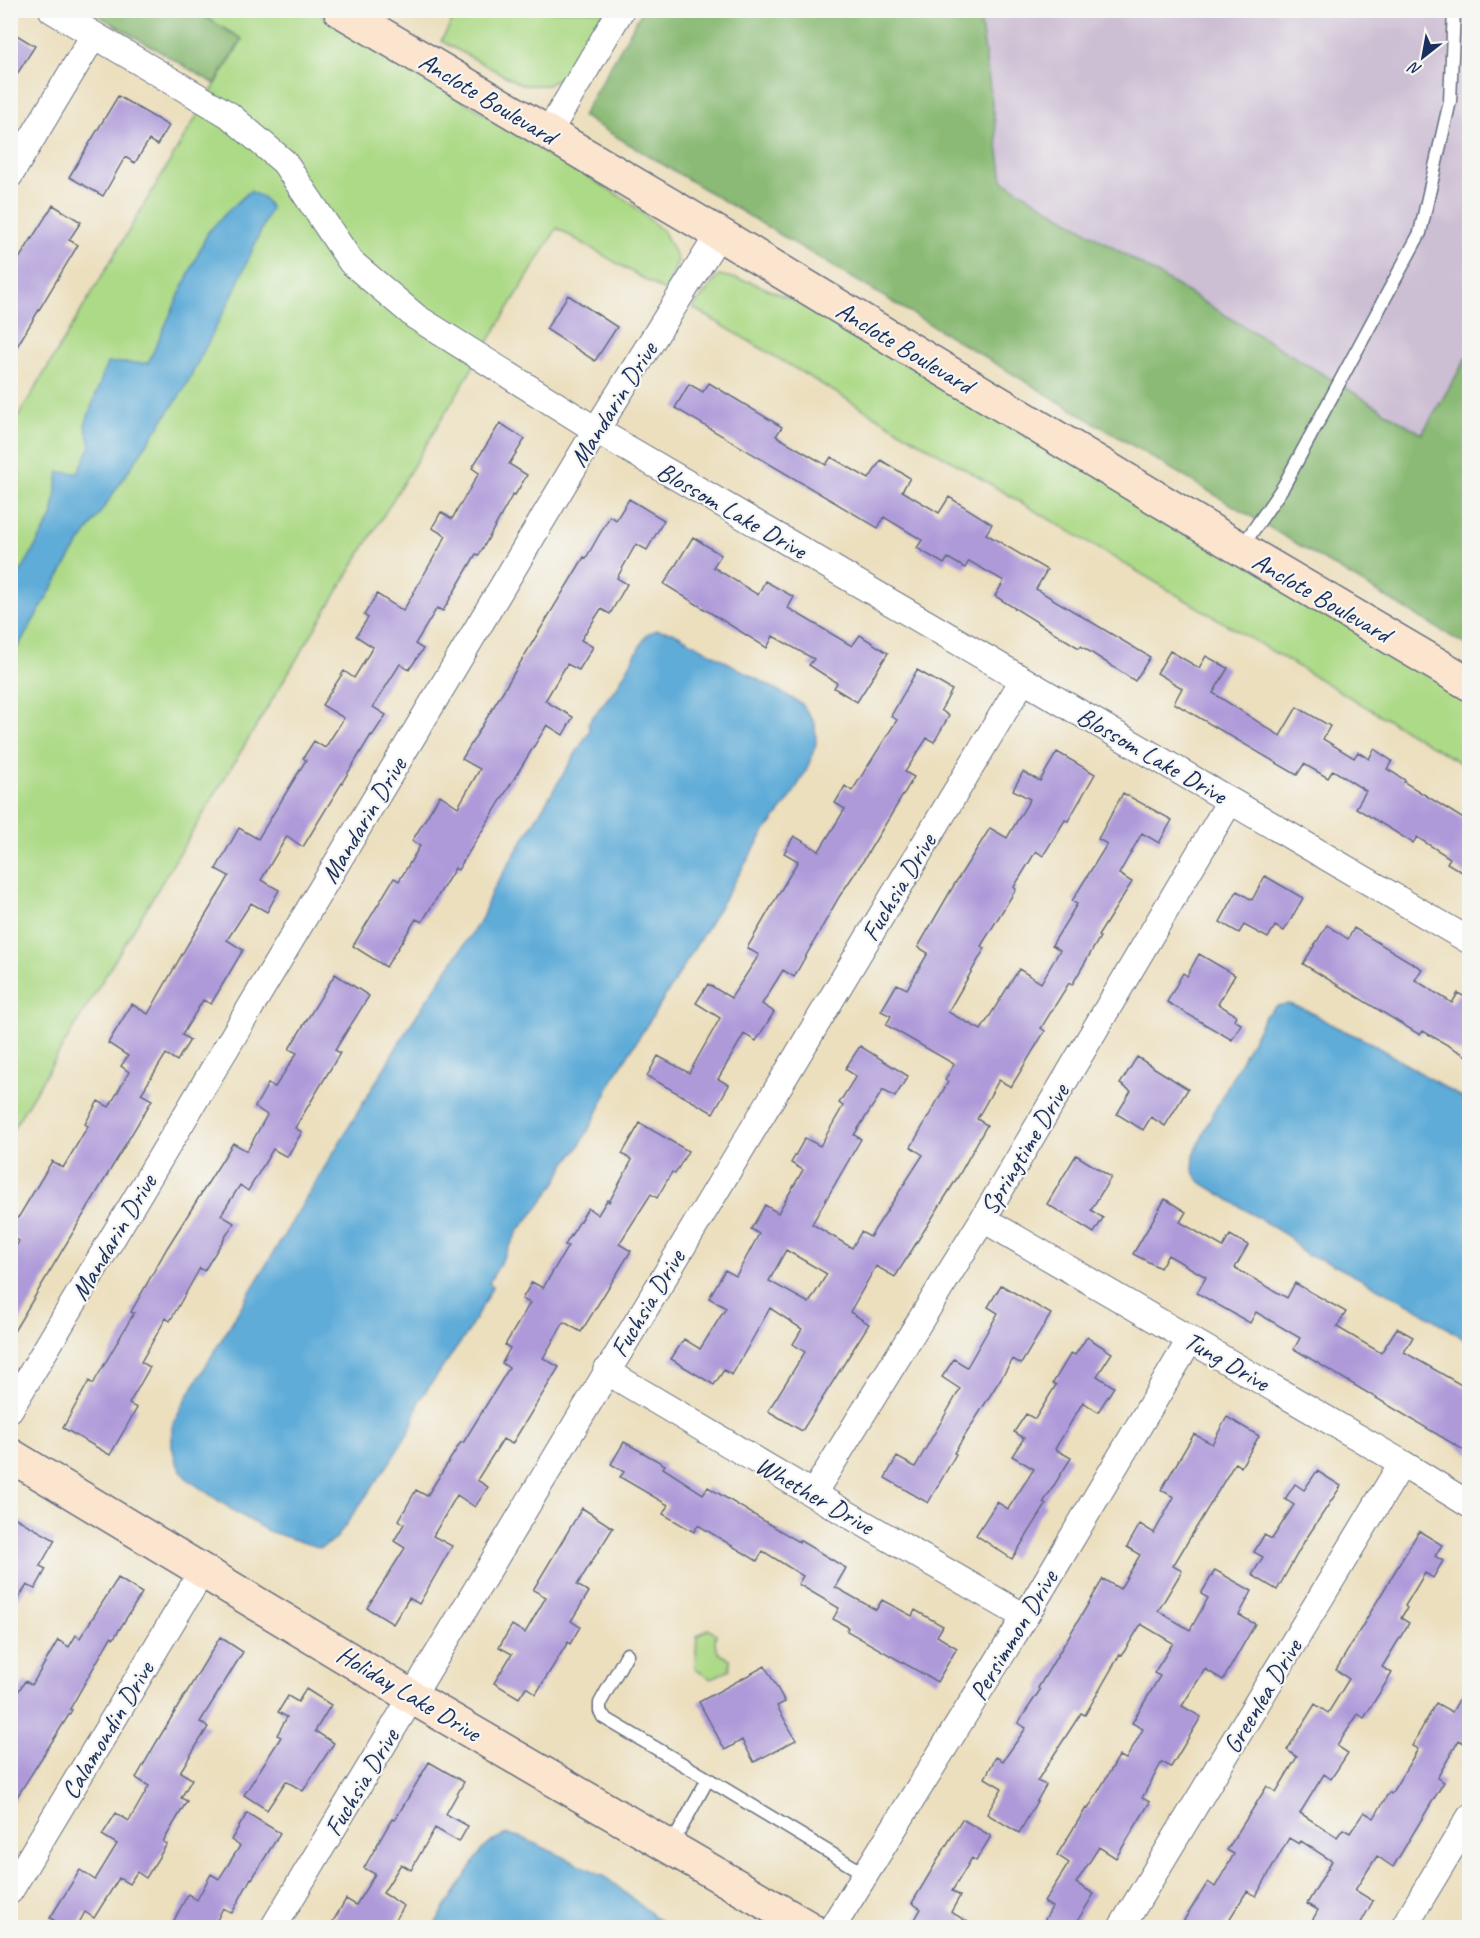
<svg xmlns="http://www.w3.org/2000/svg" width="1480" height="1938" font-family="Caveat,sans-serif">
<rect width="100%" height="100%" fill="#f6f6f2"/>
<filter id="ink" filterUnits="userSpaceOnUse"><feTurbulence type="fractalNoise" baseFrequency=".0167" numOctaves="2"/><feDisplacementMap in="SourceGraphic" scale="12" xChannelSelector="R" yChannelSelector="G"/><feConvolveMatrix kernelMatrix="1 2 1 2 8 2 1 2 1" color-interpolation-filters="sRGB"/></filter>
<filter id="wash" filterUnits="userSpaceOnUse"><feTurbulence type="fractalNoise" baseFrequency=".008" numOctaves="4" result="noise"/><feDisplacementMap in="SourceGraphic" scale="24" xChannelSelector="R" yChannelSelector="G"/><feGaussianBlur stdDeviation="1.35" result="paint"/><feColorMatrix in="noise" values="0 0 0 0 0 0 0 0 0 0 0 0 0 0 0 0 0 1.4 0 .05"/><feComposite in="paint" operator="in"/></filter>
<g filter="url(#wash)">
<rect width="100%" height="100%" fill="#ecdfbe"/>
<path fill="#ccbed3" d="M979,11H1469V354L1422,434L1002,181Z"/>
<path fill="#adda87" stroke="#648472" stroke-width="1.5" d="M195,11H315L628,201L664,232L678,260L666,292L557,228L11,1132V429L242,40Z
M458,11H605L571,70L548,85H522L441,41Z
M719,275L751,282L821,312L1469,692V768L693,308Z
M708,1629L716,1634C713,1647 718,1655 730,1659V1669L711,1679L695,1669L697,1636Z"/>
<path fill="#8aba74" stroke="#527469" stroke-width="1.5" d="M91,11H195L242,39L215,84Z
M642,11H979L1003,181L1422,434L1469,354V647L582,116Z"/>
<path fill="#5facd8" stroke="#3d6e9b" stroke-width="1.5" d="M250,191L264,198L271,208L232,296L184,389L71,556L11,659V589L52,517L59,472L78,473L91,445L85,425L107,363H148L208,232L230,209Z
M657,630L673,632L802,704L815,724L816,744L807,769L790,799L763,834L676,979L614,1077L593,1122L577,1150L565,1164L558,1179L539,1206L519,1230L489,1283L493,1286L468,1332L420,1399L410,1430L388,1465L335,1540L320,1548L268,1531L234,1511L186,1478L176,1462L172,1446V1427L184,1402L410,1025L482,918L491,893L590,730L588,723L618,685L647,634Z
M1288,1004L1305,1009L1334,1026L1369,1042L1469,1102V1344L1457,1334L1411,1305L1330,1263L1312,1256H1308L1301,1251L1289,1237L1199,1181L1193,1170L1194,1155L1210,1119L1265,1016L1276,1006Z
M507,1834L523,1838L604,1876L664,1924V1927H433L482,1850L493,1841Z"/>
<g id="blocks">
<path fill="#ae9ad9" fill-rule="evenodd" d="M10,31L35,46L10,85Z
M118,96L169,126L157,145L149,140L135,163L125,157L103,196L69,177Z
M53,205L81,222L69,240L78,245L10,358V273Z
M568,295L617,327L595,361L546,329Z
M709,383L782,427L776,436L826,465L831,457L869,479L881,460L910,478L902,491L939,513L949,497L992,524L986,534L1047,570L1036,589L1150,657L1135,681L1081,646L1079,648L995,596L1004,581L969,561L965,568L948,558L944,564L917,548L922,540L884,517L878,528L675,408L689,384L703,392Z
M500,423L525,439L509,464L527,475L515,495L513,494L479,555L476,554L443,611L437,608L415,644L423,649L409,670L400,664L373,707L386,715L372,736L371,735L303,847L287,836L261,880L279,890L267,912L251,903L227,940L243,950L211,1004L203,1000L182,1035L190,1040L177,1061L166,1054L141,1094L152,1100L10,1338V1257L19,1241L10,1235V1214L18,1218L52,1161L63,1168L88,1126L85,1124L98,1101L109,1107L129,1072L121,1066L128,1056L108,1043L132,1004L148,1014L188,944L223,887L229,876L216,869L239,828L258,839L306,760L303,758L314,741L325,748L344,718L322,705L344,671L354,678L373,647L356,636L368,618L364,615L377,594L403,611L446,536L432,528L441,512L452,519L479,473L472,468Z
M629,499L664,520L647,550L636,544L617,578L627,584L610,614L601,609L581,640L593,647L579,670L567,664L545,701L573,717L563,735L547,725L458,870L455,868L422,922L416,919L386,967L353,946L394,878L399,881L420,846L412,841L440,795L458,807L480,769L462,759L584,557L586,558L610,516L616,520Z
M693,537L721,555L713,567L758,595L765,581L794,597L788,608L852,646L860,635L888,653L857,702L834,688L837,683L809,665L814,659L773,636L767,648L664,584Z
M1170,651L1199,668L1206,656L1228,668L1213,693L1280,736L1297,707L1330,726L1323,739L1354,758L1358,752L1369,759L1374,749L1392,761L1387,769L1405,780L1404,782L1470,823V877L1447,863L1450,858L1417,837L1413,843L1356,808L1366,791L1333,770L1328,778L1304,764L1297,775L1174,703L1182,688L1157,673Z
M917,670L952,690L941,710L949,716L934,742L927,738L905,772L914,777L863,861L839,897L794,977L783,970L762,1004L774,1012L756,1041L744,1034L718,1079L729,1085L713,1113L647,1076L658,1056L689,1073L720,1018L696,1003L708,984L731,998L759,955L747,948L798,861L784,853L794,836L819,851L845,809L835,803L845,786L852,791L897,720L891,716Z
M1057,752L1095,774L1068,821L1065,820L1043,856L1036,851L1014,887L1016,889L981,946L985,948L948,1012L981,1030L1019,969L1041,983L1060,950L1052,945L1077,904L1072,901L1107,844L1098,839L1123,793L1172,820L1159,843L1142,833L1119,874L1132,882L1098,936L1100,937L1072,985L1069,983L1041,1028L1045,1031L1011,1087L999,1080L977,1119L987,1125L959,1175L895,1277L876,1266L850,1312L869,1324L802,1431L768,1411L805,1352L793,1344L802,1329L770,1308L732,1375L724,1370L714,1385L671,1359L684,1339L700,1349L726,1308L709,1298L725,1270L736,1276L759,1234L751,1229L765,1205L778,1213L803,1170L791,1163L805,1138L820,1146L843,1106L839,1103L856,1076L845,1069L860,1046L908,1076L895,1097L883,1090L854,1135L861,1139L812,1224L852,1248L861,1232L870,1237L923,1155L911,1147L948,1082L945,1080L954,1064L886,1025L891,1016L881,1011L897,984L907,989L928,953L918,947L954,885L990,828L1007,838L1030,799L1013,790L1023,772L1040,781ZM786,1250L827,1274L809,1303L769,1281Z
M1265,876L1303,898L1284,931L1275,926L1268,938L1244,925L1239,933L1220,922L1237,891L1252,900Z
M1327,925L1348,939L1354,928L1422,969L1415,980L1452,1003L1458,993L1470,1000V1058L1423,1031L1420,1035L1303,964Z
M1199,954L1235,975L1218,1004L1236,1015L1234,1020L1241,1024L1232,1040L1167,1002L1183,973L1187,976Z
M335,974L369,996L335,1050L340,1053L295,1128L302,1132L287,1157L273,1149L248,1191L240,1185L221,1215L234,1223L204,1271L200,1268L170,1321L166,1318L141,1362L150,1367L129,1404L137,1408L110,1455L63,1428L89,1381L93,1384L134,1313L131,1312L167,1248L233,1143L247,1151L267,1115L255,1107L268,1084L275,1087L297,1053L289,1049Z
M1137,1057L1188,1089L1165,1126L1151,1117L1143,1130L1117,1114L1131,1091L1120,1084Z
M640,1123L688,1151L675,1174L672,1172L657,1198L651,1194L619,1244L631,1251L581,1332L564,1322L543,1358L559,1367L512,1444L503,1439L477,1480L488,1487L475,1507L457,1495L433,1536L452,1546L419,1604L409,1598L393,1624L367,1608L405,1548L394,1541L404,1524L399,1520L416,1490L427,1496L461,1442L463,1443L509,1368L502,1363L510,1348L505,1345L530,1303L522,1299L532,1282L543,1288L568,1246L565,1245L588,1208L598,1215L607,1200L609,1202L632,1160L622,1154Z
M1076,1155L1111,1177L1091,1210L1103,1218L1094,1233L1047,1204Z
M1165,1199L1186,1212L1180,1222L1223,1247L1230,1235L1248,1245L1235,1268L1287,1298L1295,1283L1346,1312L1337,1327L1381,1353L1397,1328L1413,1337L1404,1352L1470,1390V1454L1294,1349L1300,1338L1256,1312L1250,1323L1197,1293L1206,1277L1168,1255L1160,1268L1133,1254Z
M1001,1285L1051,1314L1021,1364L1013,1359L954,1453L956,1454L928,1503L885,1478L897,1457L915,1467L960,1389L942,1377L954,1359L967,1367L998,1313L988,1307Z
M1087,1337L1112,1353L1097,1376L1114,1387L1098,1412L1083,1402L1055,1449L1071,1458L1043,1503L1046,1505L1012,1559L976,1535L997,1502L1008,1509L1034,1469L1012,1456L1024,1438L1014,1432L1026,1414L1035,1419L1056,1385L1053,1383L1071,1353L1075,1355Z
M1227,1417L1259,1436L1241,1467L1235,1463L1173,1566L1182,1571L1158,1611L1190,1630L1208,1598L1201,1594L1215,1570L1252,1591L1239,1615L1255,1624L1223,1680L1205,1669L1182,1706L1201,1717L1171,1767L1162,1762L1142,1798L1150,1802L1116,1858L1099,1847L1076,1883L1094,1894L1073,1928H1040L1052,1907L1044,1902L1069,1863L1057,1855L1086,1808L1088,1809L1119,1756L1126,1759L1143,1729L1132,1723L1160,1676L1154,1673L1173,1643L1141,1624L1122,1655L1120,1654L1085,1715L1081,1713L1037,1781L1046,1785L1019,1833L987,1814L1002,1788L985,1778L996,1757L1003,1761L1026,1728L1018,1723L1040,1690L1038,1688L1103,1579L1120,1589L1140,1555L1127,1547L1140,1524L1154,1533L1174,1497L1161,1490L1194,1434L1212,1444Z
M624,1442L665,1465L663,1468L703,1494L708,1487L799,1542V1540L846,1568L835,1587L876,1610L882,1600L912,1616L915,1610L943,1626L937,1636L957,1648L937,1682L847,1631L848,1627L833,1619L839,1608L798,1584L803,1576L763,1551L757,1561L698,1525L694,1532L663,1514L668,1505L620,1477L624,1472L611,1464Z
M1317,1471L1341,1486L1304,1542L1277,1590L1252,1575L1263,1557L1254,1552L1264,1535L1272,1539L1294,1505L1285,1499L1295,1484L1304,1490Z
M582,1508L613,1528L577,1585L589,1592L571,1621L580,1627L570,1644L568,1642L536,1694L526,1687L519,1698L494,1683L512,1654L499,1647L512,1625L525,1633L546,1597L533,1590Z
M10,1515L55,1540L40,1566L46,1569L35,1589L27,1585L10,1611Z
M1419,1531L1442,1545L1435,1556L1443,1561L1433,1578L1425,1573L1405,1606L1407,1608L1401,1618L1409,1623L1382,1667L1392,1673L1364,1718L1358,1714L1337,1746L1348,1753L1331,1779L1324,1774L1300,1813L1337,1837L1343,1829L1350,1833L1364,1812L1374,1818L1389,1792L1391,1794L1418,1749L1412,1746L1436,1703L1452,1712L1470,1681V1747L1459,1740L1437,1778L1444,1782L1393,1867L1377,1856L1355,1890L1373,1901L1358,1928H1308L1318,1910L1307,1904L1332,1861L1301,1841L1299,1844L1289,1838L1256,1896L1247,1891L1224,1928H1179L1208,1882L1215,1887L1234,1854L1227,1850L1267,1786L1276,1792L1297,1757L1287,1750L1315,1704L1328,1713L1349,1679L1336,1670Z
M118,1578L142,1593L114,1638L111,1637L70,1709L72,1710L10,1808V1704L25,1681L32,1685L58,1640L69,1647L76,1635L80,1638Z
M220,1637L243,1652L200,1722L208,1727L180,1772L192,1779L181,1798L187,1801L163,1842L167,1844L146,1878L137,1872L129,1884L119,1878L94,1918L85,1912L76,1928H66L50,1918L80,1870L95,1880L117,1844L102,1835L116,1813L129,1821L149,1786L136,1778L156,1743Z
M765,1666L785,1702L777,1706L796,1740L754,1762L742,1740L725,1750L699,1702Z
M306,1689L331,1705L315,1731L334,1743L303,1791L286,1781L267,1810L244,1795L281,1737L277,1735L287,1717L278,1712L288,1696L298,1702Z
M429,1762L464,1782L446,1814L468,1826L459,1842L435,1828L411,1870L401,1864L383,1893L404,1906L391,1928H329L346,1899L356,1905L375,1874L364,1868L392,1819L395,1820Z
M247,1813L280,1833L252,1879L251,1878L232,1913L223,1908L213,1928H170L188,1894L197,1900L211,1874L219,1879L240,1846L231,1840Z
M962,1819L991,1836L976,1861L972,1858L952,1891L960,1896L951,1912L978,1928H910L921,1909L912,1903Z"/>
</g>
</g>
<g filter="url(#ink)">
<use href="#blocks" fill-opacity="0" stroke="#646d80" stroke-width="1.5"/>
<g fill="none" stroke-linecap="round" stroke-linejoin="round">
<g stroke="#646d80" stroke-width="15">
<path id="lane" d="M1241,548L1283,487L1420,233L1450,101L1454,10
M627,1654L600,1703V1711L603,1717L708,1779L671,1846
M708,1779L865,1874"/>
</g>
<g stroke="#646d80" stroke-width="28">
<path id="street" d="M52,10L229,115L284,162L351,262L416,317L596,430L1470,941
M548,133L621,10
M10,175L94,35
M983,1219L1402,1463L1470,1505
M606,1371L813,1494L1025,1617
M10,1409L596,430L719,234
M813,1494L983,1219L1230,801
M10,1891L203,1570
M273,1928L1023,680
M832,1928L1025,1617L1190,1340
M1121,1928L1402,1463
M1403,1928L1470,1817"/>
</g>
<g stroke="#646d80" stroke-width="36">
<path id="secondary" d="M340,10L719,234L1241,549L1470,684
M10,1455L412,1697L809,1928"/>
</g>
<use href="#lane" stroke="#fff" stroke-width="12"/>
<use href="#street" stroke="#fff" stroke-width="26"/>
<use href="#secondary" stroke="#fbe5cf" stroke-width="33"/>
</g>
</g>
<g text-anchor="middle" stroke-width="4.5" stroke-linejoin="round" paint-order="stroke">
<g font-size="26" fill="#1b2f5e" stroke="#f6f6f2">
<text transform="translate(488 98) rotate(31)" y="9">Anclote Boulevard</text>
<text transform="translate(905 347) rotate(31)" y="9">Anclote Boulevard</text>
<text transform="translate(613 404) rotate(-58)" y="9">Mandarin Drive</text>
<text transform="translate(732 510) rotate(30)" y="9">Blossom Lake Drive</text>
<text transform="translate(1322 597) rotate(30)" y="9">Anclote Boulevard</text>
<text transform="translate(1152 755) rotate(30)" y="9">Blossom Lake Drive</text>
<text transform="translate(363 820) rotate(-59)" y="9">Mandarin Drive</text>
<text transform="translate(898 887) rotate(-59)" y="9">Fuchsia Drive</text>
<text transform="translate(1024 1149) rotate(-59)" y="9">Springtime Drive</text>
<text transform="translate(113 1237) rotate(-59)" y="9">Mandarin Drive</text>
<text transform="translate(647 1303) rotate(-59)" y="9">Fuchsia Drive</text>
<text transform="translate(1227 1361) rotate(30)" y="9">Tung Drive</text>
<text transform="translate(815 1495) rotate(30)" y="9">Whether Drive</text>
<text transform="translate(1013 1635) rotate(-59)" y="9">Persimmon Drive</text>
<text transform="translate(409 1693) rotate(31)" y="9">Holiday Lake Drive</text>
<text transform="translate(1262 1696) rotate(-59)" y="9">Greenlea Drive</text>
<text transform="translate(107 1730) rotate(-59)" y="9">Calamondin Drive</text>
<text transform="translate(361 1782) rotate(-59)" y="9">Fuchsia Drive</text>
</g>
</g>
<rect width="1480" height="1938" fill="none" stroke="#f6f6f2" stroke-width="36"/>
<g transform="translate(1423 57) rotate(211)" stroke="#f6f6f2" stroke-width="4.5" paint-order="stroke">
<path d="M0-4.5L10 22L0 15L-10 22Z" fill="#1b2f5e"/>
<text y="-9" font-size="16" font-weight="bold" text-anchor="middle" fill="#1b2f5e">N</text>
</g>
</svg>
